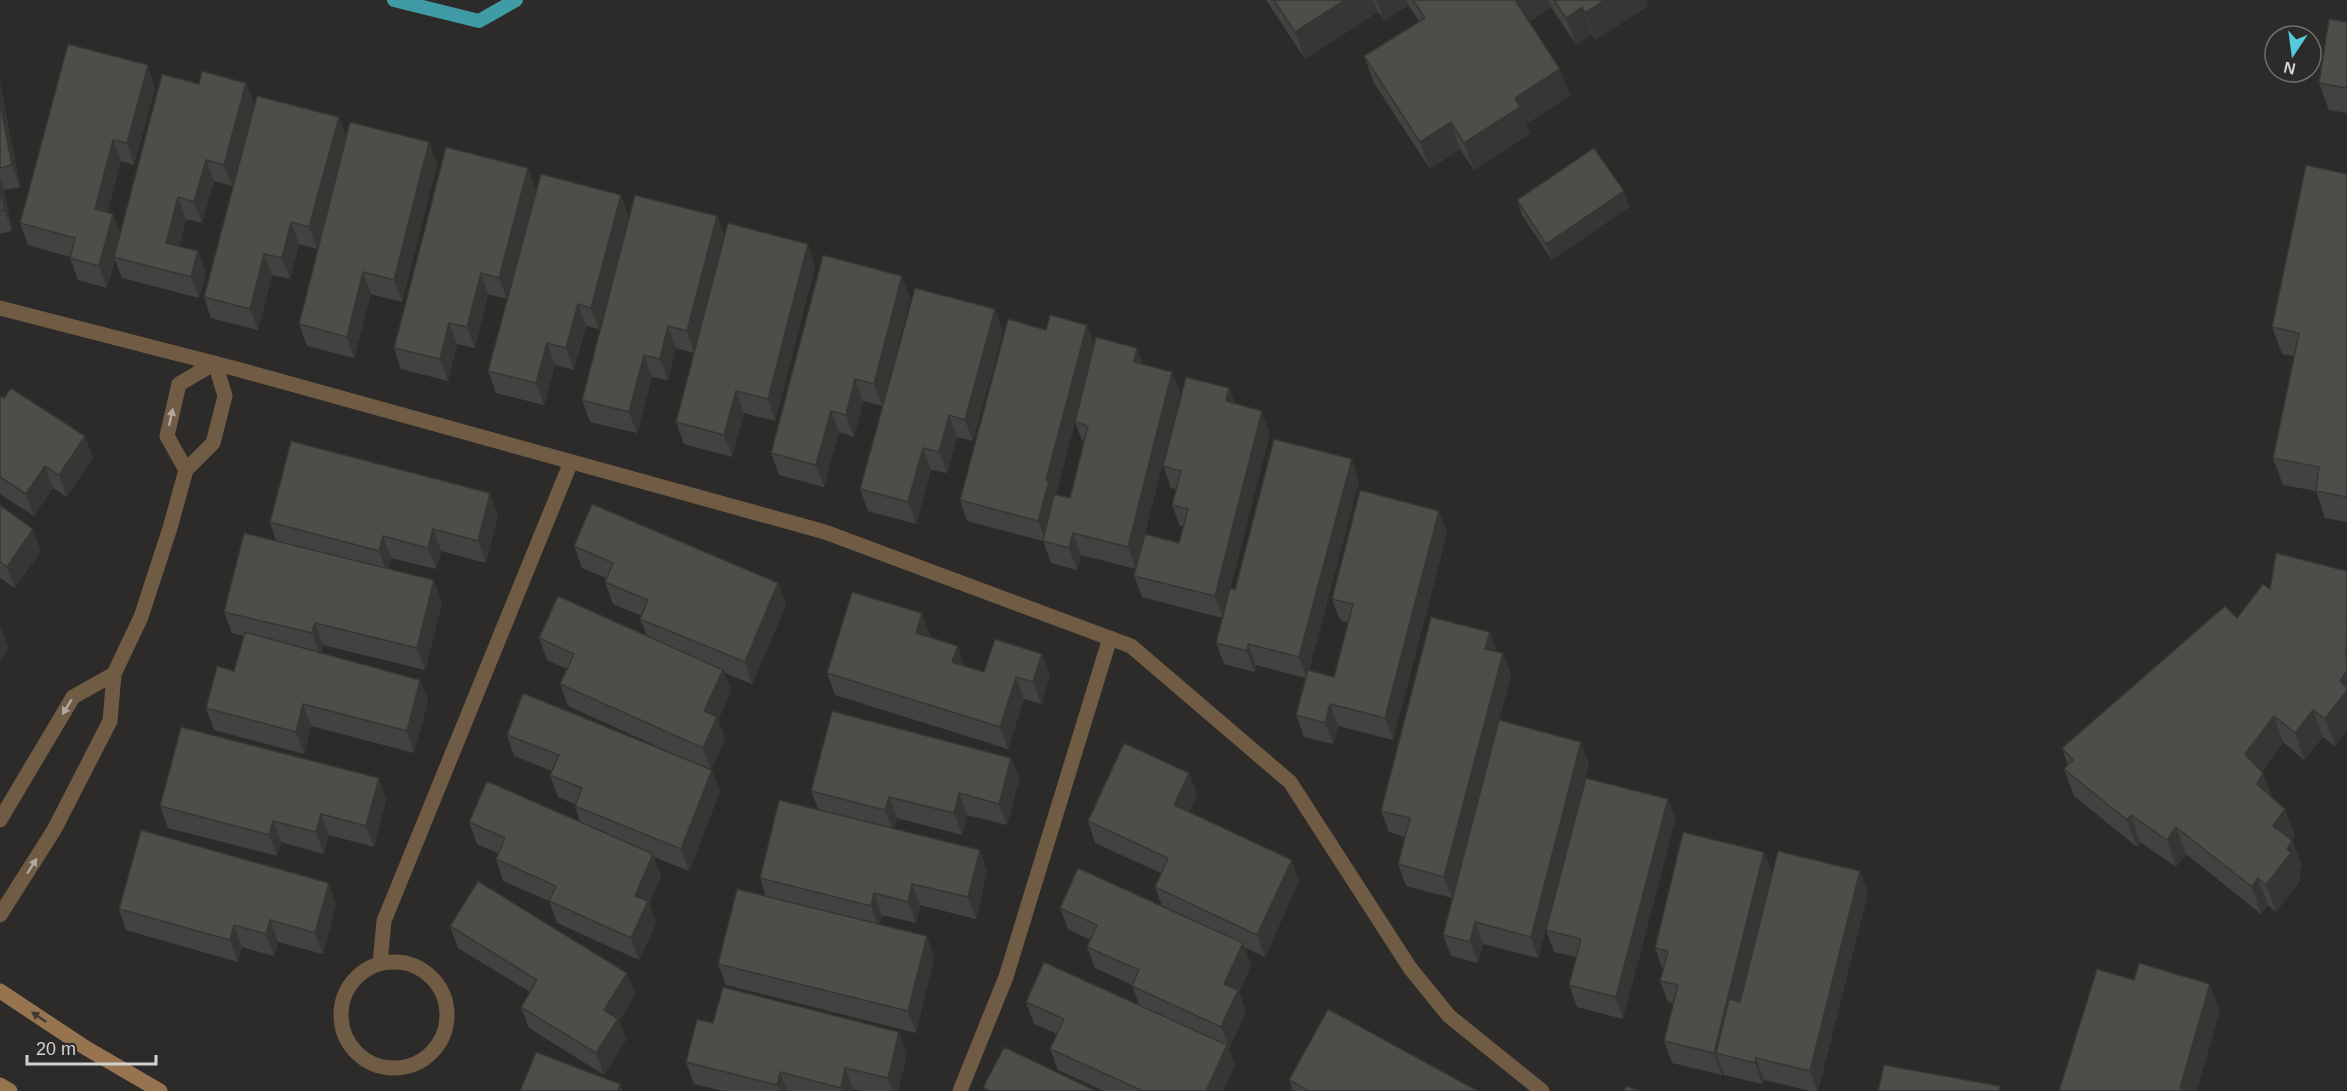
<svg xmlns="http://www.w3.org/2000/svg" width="2347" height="1091" font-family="Helvetica,sans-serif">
<rect width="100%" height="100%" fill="#2d2b29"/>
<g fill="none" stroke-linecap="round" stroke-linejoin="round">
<path stroke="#3f9ca7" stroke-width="14" d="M394,0L479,21L516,0"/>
<path stroke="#705b44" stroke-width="15" d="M0,308L233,368L825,532L1131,646L1290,782L1410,968L1449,1016L1542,1091
M0,820L73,697L114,674
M0,915L54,830L110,721L114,674L141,617L170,528L186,470L213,443L225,396L215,363L179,384L167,436L186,470
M341 1015a53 53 0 1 1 106 0a53 53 0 1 1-106 0Z
M380,963L384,921L571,462
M960,1091L1006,977L1110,638"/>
<path stroke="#967450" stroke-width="15" d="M0,991L86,1048L160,1091
M0,1085L10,1091"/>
</g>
<path fill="#444240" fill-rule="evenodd" d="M1266,0H1646L1648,6L1595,40L1592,34L1576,45L1551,7L1529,22L1570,96L1526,124L1530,134L1474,170L1460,149L1430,169L1374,83L1364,56L1419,21L1408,5L1384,21L1378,12L1305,59Z
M2347,22V113L2329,110L2319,83Z
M0,82L20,187L4,190L12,231L0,234Z
M246,83L254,104L232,186L214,181L202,223L186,219L179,247L198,251L206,273L199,298L122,278L115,260L107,288L78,280L70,258V257L28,245L20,223L155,87L134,165L121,161L107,212L120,232L199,84Z
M346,137L429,142L437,164L402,302L371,294L354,358L307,346L299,324L327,213L317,249L299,244L290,279L272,275L258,330L211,318L204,297Z
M2347,174V522L2325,518L2316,491L2283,485L2273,458L2294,356L2282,354L2272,327Z
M536,190L507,299L488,294L475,348L457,344L448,381L401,369L394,348Z
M1624,191L1629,207L1552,260L1522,215L1517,200Z
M717,216L724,237L815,266L775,421L744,413L732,457L684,444L676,422L694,353L676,348L668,380L652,377L637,433L590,422L582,400Z
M629,217L599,329L586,326L574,370L555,365L544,405L496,393L488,371Z
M910,298L882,406L863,401L854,437L839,432L824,487L779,475L771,453Z
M1046,330L1094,344L1137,348L1143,365L1172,372L1180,394L1136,569L1081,555L1077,570L1051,563L1043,541L967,521L960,500ZM1075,422L1083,443L1084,444L1070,498L1056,494Z
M1003,331L973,441L957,437L947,473L931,470L916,524L868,511L860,489Z
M1229,388L1235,404L1270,433L1230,588L1235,590L1359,481L1309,670L1334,677L1348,623L1340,620L1332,599L1439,511L1447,533L1393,740L1338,726L1333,744L1304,737L1296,715L1306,678L1256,665L1255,672L1224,664L1216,643L1222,618L1142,597L1134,576L1179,543L1183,527L1180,526L1172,505L1176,489L1171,488L1163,466Z
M0,395L93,457L67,497L53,488L34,516L0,494Z
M0,505L41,551L15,588L0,578Z
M498,515L486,563L441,551L436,569L391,558L388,569L442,602L425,670L323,645L321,653L420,680L428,701L414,753L311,726L304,754L214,730L206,708L234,671L244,636L232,633L224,612L276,541L270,522Z
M574,546L778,583L786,605L752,684L723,672L731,691L718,720L725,739L711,769L720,791L689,871L654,857L661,876L649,904L656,923L639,960L557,923L549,901L503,881L496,859L498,853L477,844L469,822H580L575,806V804L558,797L550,775L552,771L514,756L507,735L685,759L568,706L560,684L567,669L547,660L539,638L647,636L640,619L642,616L613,604L605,582L606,578L582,568Z
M2347,571V730L2335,746L2323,737L2304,760L2283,742L2262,772L2272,797L2285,809L2295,836L2292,840L2302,867L2299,872L2301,880L2276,912L2268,905L2261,914L2186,854L2176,867L2140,842L2137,847L2074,796L2064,769L2068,765L2062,748L2237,618L2270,589Z
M1490,632L1497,652L1503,653L1511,675L1499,720L1589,763L1538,958L1483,944L1478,963L1451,956L1443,935L1452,898L1406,886L1398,864L1405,837L1389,832L1381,811Z
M930,635L929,637L965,666L984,672L1042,654L1050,675L1041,704L1024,699L1008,749L835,695L827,673Z
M1011,758L1019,779L1007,825L967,815L962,835L897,818L894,828L987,871L976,919L920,905L916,923L882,915L880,924L927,936L934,958L916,1033L726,985L718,964L766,896L760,878L818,809L811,791Z
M1189,773L1197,795L1189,812L1299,881L1265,957L1244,947L1251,965L1239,992L1246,1012L1229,1048H1228L1235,1066L1223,1091H1104L1058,1070L1050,1049L1057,1034L1034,1024L1026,1002L1139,1005L1132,985L1095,968L1087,947L1090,940L1068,929L1060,908L1162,906L1155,887L1161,873L1095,843L1088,821Z
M1668,799L1675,820L1623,1019L1577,1007L1569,985L1576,957L1554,952L1546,930Z
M386,800L374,847L329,835L324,854L281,842L277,856L168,828L160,806Z
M1764,852L1772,874L1868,893L1818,1091H1810L1764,1080L1762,1084L1724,1075L1723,1072L1722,1075L1672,1063L1664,1041L1673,1003L1668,1002L1660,981L1663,970L1655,948Z
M336,905L323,954L278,942L274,956L242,947L238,962L126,930L119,909Z
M450,926L635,994L619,1021L626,1040L604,1075L529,1028L521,1007L530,992L458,948Z
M713,1023L907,1053L898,1091H860L853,1089V1091H723L694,1084L686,1062Z
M1289,1080L1478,1091H1293Z"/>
<path fill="#373634" d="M1345,0H1373L1378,12L1305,59L1295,32Z
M1376,0H1406L1408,5L1384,21Z
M1514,0H1548L1551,7L1523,25Z
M1605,0H1646L1648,6L1595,40L1585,13Z
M1582,7L1592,34L1576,45L1566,18Z
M148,65L155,87L134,165L127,143Z
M1560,69L1570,96L1526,124L1530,134L1474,170L1464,143L1515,98Z
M0,82L20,187L12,165L0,102Z
M246,83L254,104L232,186L224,165Z
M339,117L347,139L317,249L309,227Z
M1451,122L1460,149L1430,169L1420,142Z
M113,140L121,161L103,230L95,209Z
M429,142L437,164L402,302L394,280Z
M206,160L214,181L202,223L194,202Z
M528,168L536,190L507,299L499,278Z
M0,178L4,190L12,231L4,210L0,187Z
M1624,191L1629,207L1552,260L1546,244Z
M621,195L629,217L599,329L591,308Z
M178,197L186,219L174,265L166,243Z
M113,214L121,235L114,257L115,260L107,288L99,266Z
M717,216L725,238L694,353L687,331Z
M291,222L299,244L290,279L282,258Z
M808,244L815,266L775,421L768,399Z
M198,251L206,273L199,298L191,277Z
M264,254L272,275L258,330L250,309Z
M363,272L371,294L354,358L347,337Z
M481,273L488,294L475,348L467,327Z
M902,276L910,298L882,406L874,384Z
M578,304L586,326L574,370L566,348Z
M995,309L1003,331L973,441L965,420Z
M449,323L457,344L448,381L440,359Z
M1087,325L1095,347L1055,498L1046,542L1038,521L1046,480Z
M668,326L676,348L668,380L660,359Z
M547,343L555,365L544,405L536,383Z
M1137,348L1145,369L1134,362Z
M644,355L652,377L637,433L629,412Z
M1172,372L1180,394L1136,569L1128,547Z
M855,379L863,401L854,437L846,415Z
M1229,388L1237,410L1226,401Z
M736,391L744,413L732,457L724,435Z
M831,411L839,432L824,487L816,465Z
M1262,411L1270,433L1223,618L1215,596Z
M949,415L957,437L947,473L939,452Z
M85,436L93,457L67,497L59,475Z
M923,448L931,470L916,524L908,502Z
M1352,459L1359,481L1307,678L1299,657Z
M45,466L53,488L34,516L26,494Z
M490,493L498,515L486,563L478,541Z
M1439,511L1447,533L1393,740L1385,718Z
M33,529L41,551L15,588L7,567Z
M433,529L441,551L436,569L428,548Z
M1073,533L1081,555L1077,570L1069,548Z
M383,536L391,558L387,573L379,551Z
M434,580L442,602L425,670L417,648Z
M778,583L786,605L752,684L745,662Z
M922,613L930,635L924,654L916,633Z
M315,623L323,645L320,655L312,633Z
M1,627L9,648L0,662V629Z
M1490,632L1497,654L1485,649Z
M1248,644L1256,665L1255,672L1247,651Z
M958,646L965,668L952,662Z
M1503,653L1511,675L1452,898L1444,877Z
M1042,654L1050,675L1041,704L1033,682Z
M723,670L731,691L718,720L725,739L711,770L703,748L704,711Z
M2347,671V730L2335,746L2325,719L2340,681Z
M1016,677L1024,699L1008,749L1000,727Z
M420,680L428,701L414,753L407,731Z
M303,704L311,726L304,754L296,732Z
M1330,704L1338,726L1333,744L1325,723Z
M2313,710L2323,737L2304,760L2295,733Z
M2274,716L2283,742L2255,781L2245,754Z
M1581,742L1589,763L1538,958L1531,937Z
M1011,758L1019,779L1007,825L999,804Z
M712,770L720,791L689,871L681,849Z
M1189,773L1197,795L1182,827L1174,805Z
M2263,773L2273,800L2257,784Z
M379,778L386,800L374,847L366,826Z
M959,793L967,815L962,835L954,813Z
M889,797L897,818L893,832L885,810Z
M1668,799L1675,820L1623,1019L1616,997Z
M2285,809L2295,836L2282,853L2273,826Z
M321,814L329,835L324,854L316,832Z
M2131,815L2140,842L2137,847L2127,820Z
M273,821L281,842L277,856L269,835Z
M2176,827L2186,854L2176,867L2167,840Z
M2292,840L2302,867L2299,872L2301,880L2276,912L2266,885Z
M980,850L987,871L976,919L968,897Z
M1764,852L1772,874L1727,1056L1716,1053L1723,1072L1722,1075L1714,1053Z
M653,854L661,876L649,904L656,923L639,960L631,938L635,896Z
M1292,860L1299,881L1265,957L1257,935Z
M1860,871L1868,893L1818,1091H1817L1810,1071Z
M2258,878L2268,905L2261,914L2252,887Z
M329,883L336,905L323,954L315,933Z
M912,884L920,905L916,923L908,902Z
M874,893L882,915L879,928L871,906Z
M270,920L278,942L274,956L266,934Z
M1475,922L1483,944L1478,963L1470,942Z
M234,925L242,947L238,962L230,940Z
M927,936L934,958L916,1033L908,1011Z
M1243,943L1251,965L1239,992L1246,1012L1229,1048L1221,1027L1224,984Z
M627,973L635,994L619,1021L626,1040L604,1075L596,1053L604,1010Z
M2210,984L2220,1011L2197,1091H2181L2180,1088Z
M899,1032L907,1053L898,1091H892L888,1078Z
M1227,1045L1235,1066L1223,1091H1206Z
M1756,1058L1764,1080L1762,1084L1755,1063Z
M845,1068L853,1089V1091H842L841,1088Z
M780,1072L787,1091H780L777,1085Z
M620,1084L623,1091H618Z"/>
<path fill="#4f4d4a" stroke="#373634" stroke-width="1.5" d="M1274,0H1345L1295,32Z
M1413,0H1515L1560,69L1515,98L1520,107L1464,143L1451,122L1420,142L1364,56L1425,18Z
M1554,0H1605L1585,13L1582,7L1566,18Z
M2329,19L2347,22V88L2319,83Z
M68,44L148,65L127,143L113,140L95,209L113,214L99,266L70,258L75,238L20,223Z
M202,71L246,83L224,165L206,160L194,202L178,197L166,243L198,251L191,277L114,257L162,74L199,84Z
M257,96L339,117L309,227L291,222L282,258L264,254L250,309L204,297Z
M0,102L12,165L0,168Z
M350,122L429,142L394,280L363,272L347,337L299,324Z
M446,147L528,168L499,278L481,273L467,327L449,323L440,359L394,348Z
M1594,148L1624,191L1546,244L1517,200Z
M2306,165L2347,174V497L2316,491L2319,467L2273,458L2299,333L2272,327Z
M541,174L621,195L591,308L578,304L566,348L547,343L536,383L488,371Z
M0,187L4,210H0Z
M635,195L717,216L687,331L668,326L660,359L644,355L629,412L582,400Z
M728,223L808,244L768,399L736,391L724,435L676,422Z
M823,255L902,276L874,384L855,379L846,415L831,411L816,465L771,453Z
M915,288L995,309L965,420L949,415L939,452L923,448L908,502L860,489Z
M1050,315L1087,325L1046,480L1049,481L1038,521L960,500L1008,319L1046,330Z
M1096,337L1137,348L1134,362L1172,372L1128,547L1073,533L1069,548L1043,541L1054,494L1070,498L1088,426L1075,422Z
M1186,377L1229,388L1226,401L1262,411L1215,596L1134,576L1145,534L1179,543L1188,509L1172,505L1181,471L1163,466Z
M11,388L85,436L59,475L45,466L26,494L0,477V395L4,398Z
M1274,439L1352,459L1299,657L1248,644L1247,651L1216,643L1230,588L1235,590Z
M291,441L490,493L478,541L433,529L428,548L383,536L379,551L270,522Z
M1360,490L1439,511L1385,718L1330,704L1325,723L1296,715L1308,670L1334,677L1353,604L1332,599Z
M592,504L778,583L745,662L640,619L648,600L605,582L613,563L574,546Z
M0,505L33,529L7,567L0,562Z
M244,533L434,580L417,648L315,623L312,633L224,612Z
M2276,553L2347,571V615L2346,620L2347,621L2346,650L2347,671L2340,681L2347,688V690L2325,719L2313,710L2295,733L2274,716L2245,754L2263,773L2257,784L2285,809L2273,826L2292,840L2287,849L2291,853L2266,885L2258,878L2252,887L2176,827L2167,840L2131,815L2127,820L2064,769L2073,760L2062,748L2225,606L2237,618L2263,584L2270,589Z
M852,592L922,613L916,633L958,646L952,662L984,672L995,639L1042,654L1033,682L1016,677L1000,727L827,673Z
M558,596L723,670L704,711L717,717L703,748L560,684L574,654L539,638Z
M1431,617L1490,632L1485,649L1503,653L1444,877L1398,864L1410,818L1381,811Z
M245,632L420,680L407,731L303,704L296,732L206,708L217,666L234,671Z
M523,693L712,770L681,849L575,806L582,788L550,775L559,755L507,735Z
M832,711L1011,758L999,804L959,793L954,813L889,797L885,810L811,791Z
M1499,720L1581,742L1531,937L1475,922L1470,942L1443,935Z
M181,727L379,778L366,826L321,814L316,832L273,821L269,835L160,806Z
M1124,743L1189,773L1174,805L1292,860L1257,935L1155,887L1168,858L1088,821Z
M1586,778L1668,799L1616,997L1569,985L1581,939L1546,930Z
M487,781L653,854L635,896L648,901L631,938L549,901L556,886L496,859L505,838L469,822Z
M779,800L980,850L968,897L912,884L908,902L874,893L871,906L760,878Z
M141,830L329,883L315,933L270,920L266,934L234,925L230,940L119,909Z
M1683,832L1764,852L1714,1053L1664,1041L1678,985L1660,981L1668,951L1655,948Z
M1778,851L1860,871L1810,1071L1756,1058L1755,1063L1716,1053L1729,999L1740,1002Z
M1078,868L1243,943L1224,984L1238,990L1221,1027L1132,986L1139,970L1087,947L1097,925L1060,908Z
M478,881L627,973L604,1010L618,1019L596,1053L521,1007L537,980L450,926Z
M737,889L927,936L908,1011L718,964Z
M1044,962L1227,1045L1206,1091H1143L1050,1049L1064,1019L1026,1002Z
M2139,963L2210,984L2180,1088L2189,1091H2059L2097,969L2134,980Z
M723,987L899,1032L888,1078L845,1068L841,1088L780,1072L777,1085L686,1062L697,1019L713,1023Z
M1328,1009L1478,1091H1309L1289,1080Z
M1004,1047L1096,1091H990L983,1088Z
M536,1052L620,1084L618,1091H520Z
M1884,1065L2000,1086L1999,1091H1878Z
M1626,1086L1640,1091H1624Z"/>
<defs><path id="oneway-solid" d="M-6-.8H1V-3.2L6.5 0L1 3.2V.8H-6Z" transform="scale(1.5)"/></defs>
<g fill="#b0a89f">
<use href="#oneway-solid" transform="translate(171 417) rotate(-77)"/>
<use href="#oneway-solid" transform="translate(67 707) rotate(121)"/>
<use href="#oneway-solid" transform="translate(32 866) rotate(-58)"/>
</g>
<use fill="#423a31" href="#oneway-solid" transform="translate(39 1017) rotate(-146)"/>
<g transform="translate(2293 54) rotate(193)"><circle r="28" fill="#2d2b29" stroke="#6f6e6c" stroke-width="1.5"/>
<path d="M0-4.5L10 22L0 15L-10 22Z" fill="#54cadd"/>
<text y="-9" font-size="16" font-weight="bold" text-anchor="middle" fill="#d3d2d0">N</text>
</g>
<path d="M27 1055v9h129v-9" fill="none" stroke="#d3d2d0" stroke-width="3"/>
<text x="36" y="1055" font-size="18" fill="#d3d2d0" stroke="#2d2b29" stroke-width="4.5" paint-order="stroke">20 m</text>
</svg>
